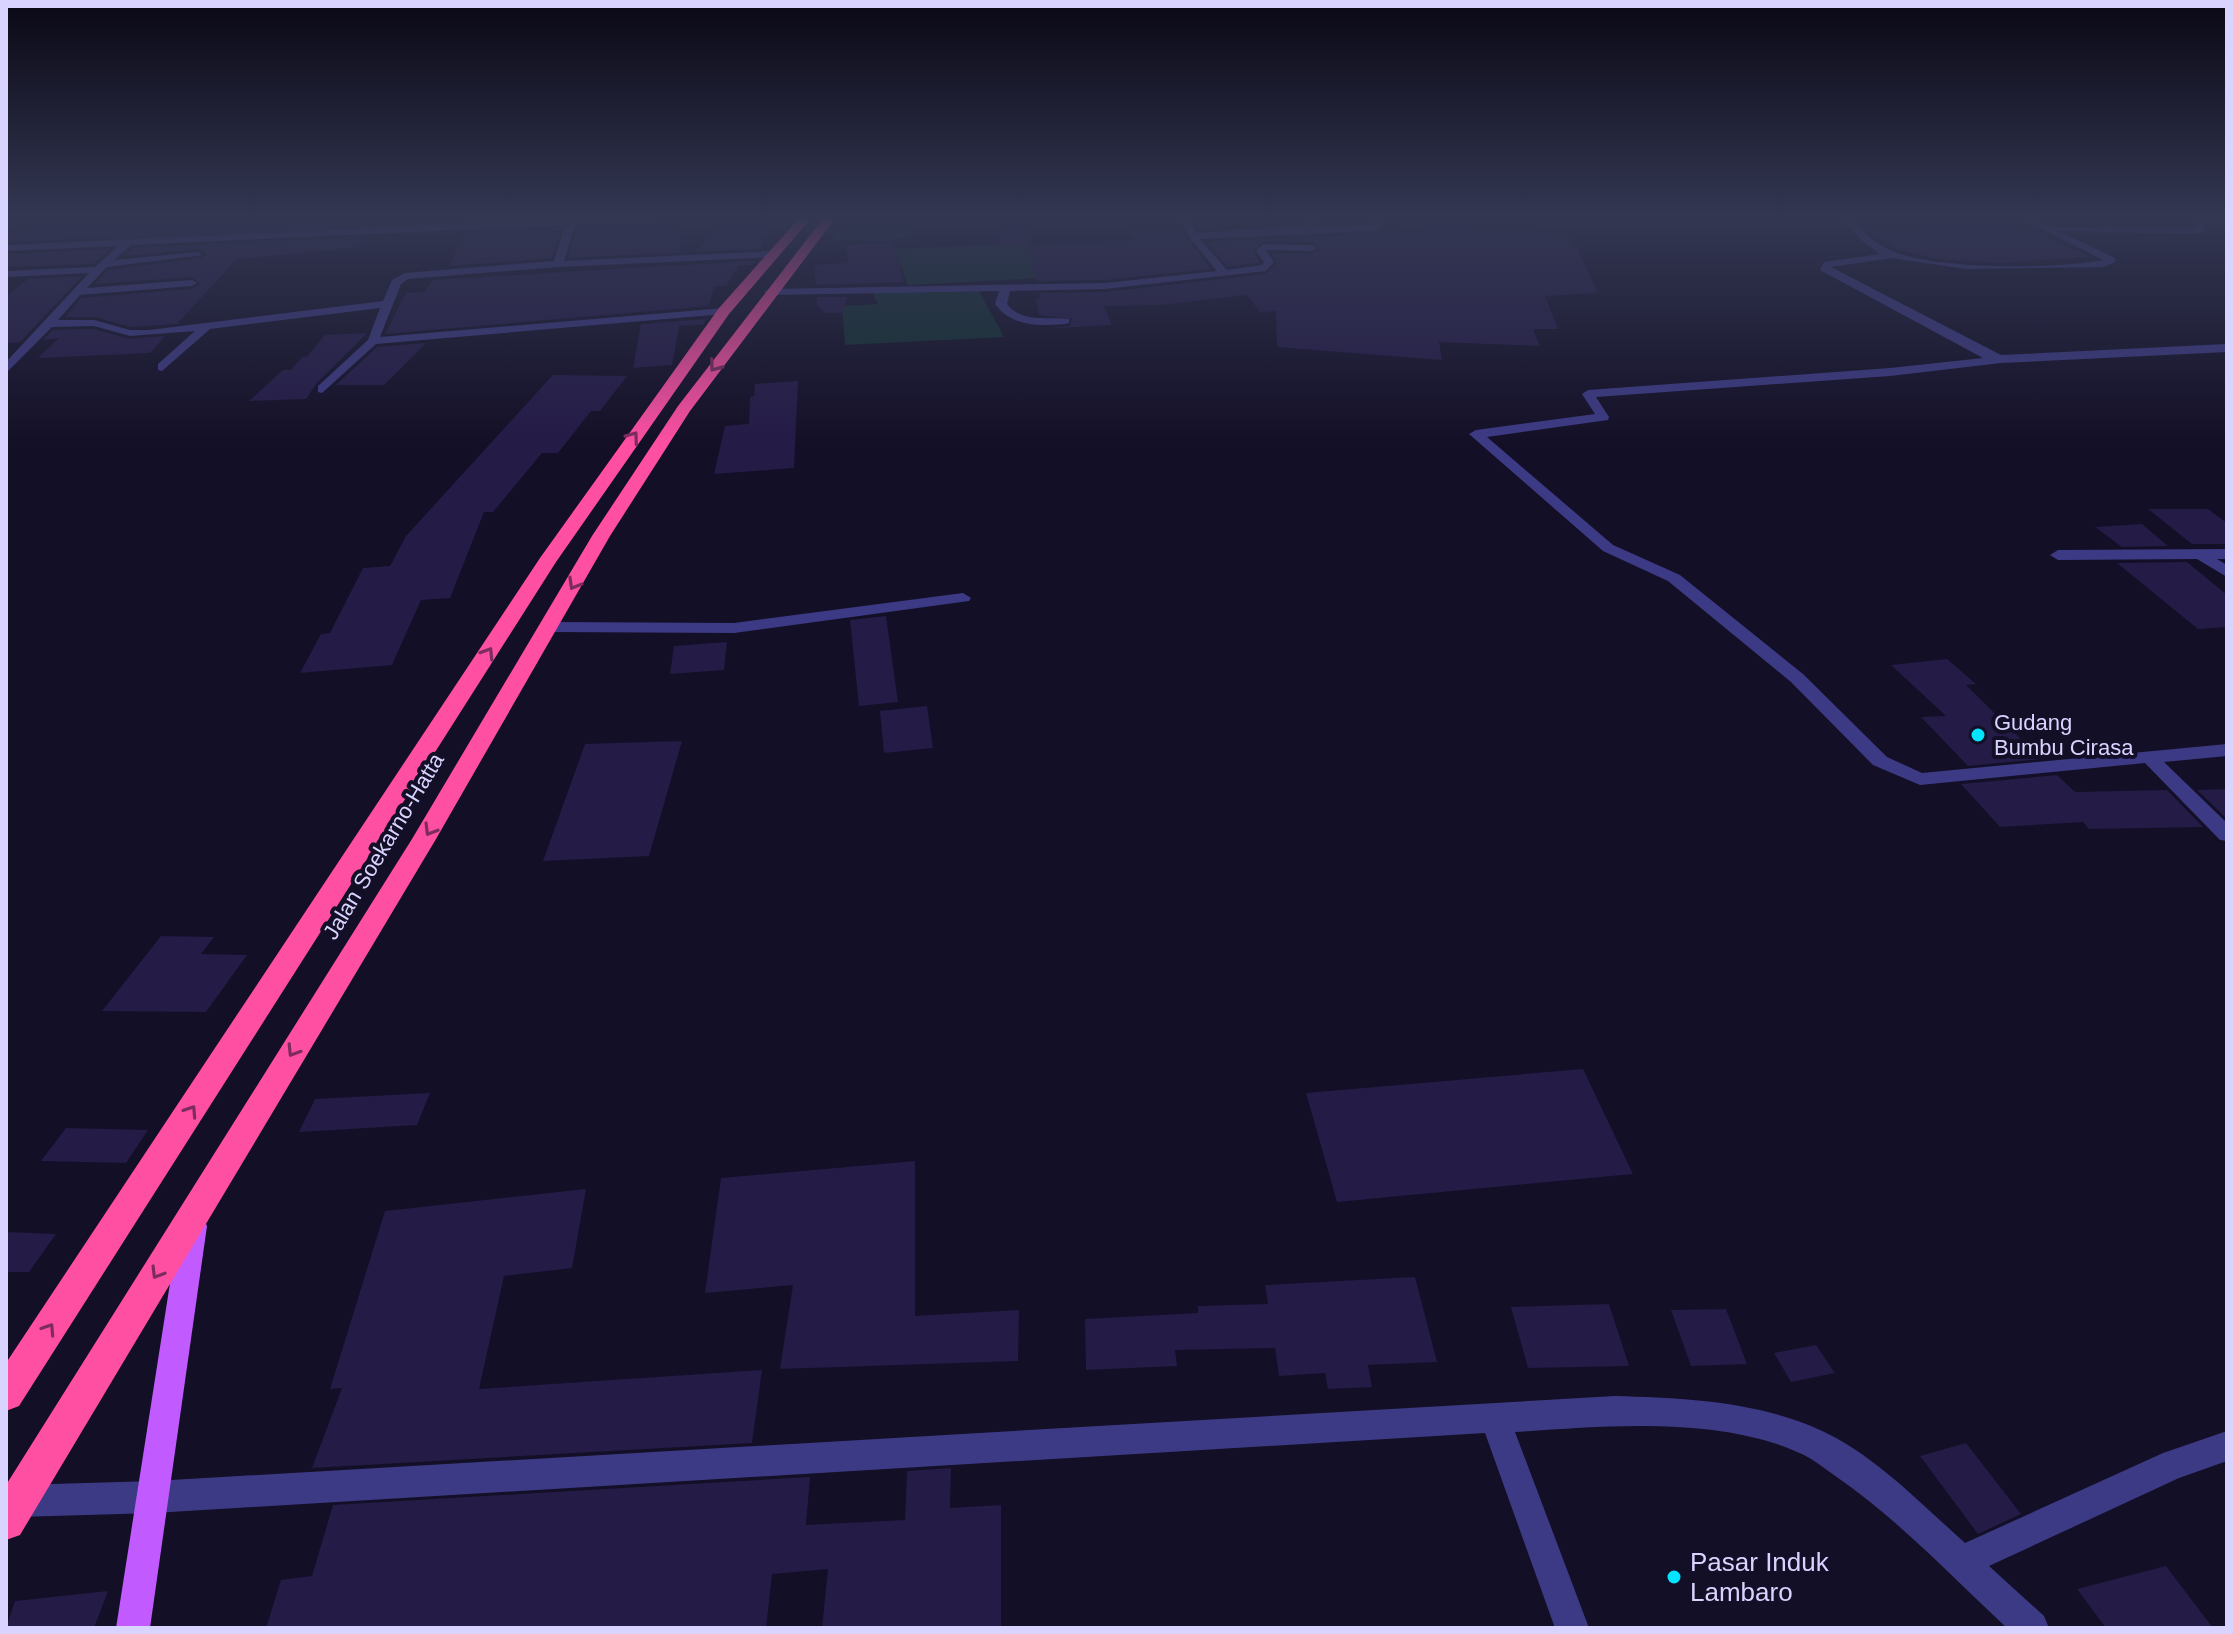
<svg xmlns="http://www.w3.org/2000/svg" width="2233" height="1634" font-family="Arial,sans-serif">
<rect width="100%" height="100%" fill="#130f26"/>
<path fill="#12302f" d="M870,216L899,221L915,235L887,241L830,240L845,221Z
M1030,243L1040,278L908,285L894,249Z
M978,289L1004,337L845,345L842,306L878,304L871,291Z"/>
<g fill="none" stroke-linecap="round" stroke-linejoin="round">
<path stroke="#0c2248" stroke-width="6" d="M106,241L630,216"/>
</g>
<path fill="#241b47" d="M47,216H371L367,226L6,242V238Z
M469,216H588L467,221Z
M999,216H1029L1031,245H999Z
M1365,216L1367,222L1317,223L1316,217Z
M731,217L775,218L760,249L694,252Z
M2009,221L2091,257L2000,263L1937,259L1893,248L1869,230Z
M682,223L680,252L568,258L577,228Z
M1424,224L1538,231L1539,236L1572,238L1598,293L1545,296L1558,329H1533L1540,346L1439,342L1442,360L1277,347L1276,311L1260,312L1247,295L1161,305L1104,306L1112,325L1041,329L1070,326L1072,319L1039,315L1036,299H1040L1039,293L1105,292L1266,274L1277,262L1272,253L1312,254L1320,249L1312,242L1263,241L1253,251L1260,262L1228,267L1206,242L1373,234L1380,230L1423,233Z
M561,228L552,258L450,266L463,233Z
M1180,228L1211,269L1105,280L1036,281L1028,245L1133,241L1130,229Z
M363,237L360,247L237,259L177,324L130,327L95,317H65L81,298L192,289L200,284L192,277L95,284L108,270L203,258L206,254L198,249L123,256L132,248Z
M894,242L903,282L816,285L814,265L848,263L846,245Z
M110,249L94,264L6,267V254Z
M754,261L752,265H739L726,286H714L709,306L385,334L406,293L425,292L432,280Z
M82,276L20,342L6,343V296L28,279Z
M817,297H847L843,313H825L817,305Z
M706,319L703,325L679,326L672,365L633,368L641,324Z
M94,329L129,339L165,336L150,353L38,358L59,338L43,340L53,330Z
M367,333L316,384L306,399L249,401L283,370H291L302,357H307L325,335Z
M426,343L384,385H336L377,347Z
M553,375L627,376L600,411H591L558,453H542L493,512H484L450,598L421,600L392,665L300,673L321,634L330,633L363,568L390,566L406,536Z
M798,381L794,468L714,474L725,426L749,424L750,397L754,396L755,384Z
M2148,509H2208L2227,523V544H2192Z
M2142,524L2168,546L2122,547L2095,527Z
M2187,562L2227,595V627L2198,629L2117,563Z
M886,616L898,702L859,706L850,620Z
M727,642L724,670L670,674L674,646Z
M1947,659L1976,684L1966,685L2041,759L1968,766L1921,717L1946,716L1891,665Z
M927,706L933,748L884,753L880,711Z
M682,741L649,856L543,861L585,744Z
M2057,775L2075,792L2167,790L2203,827L2089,829L2083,822L2000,827L1961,784Z
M2227,789V819L2197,790Z
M161,936L214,937L201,954L247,955L206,1012L102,1011Z
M1583,1069L1633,1174L1337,1202L1306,1093Z
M430,1093L417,1125L299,1132L315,1099Z
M66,1128L148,1130L126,1163L41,1161Z
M915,1161V1316L1019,1310L1018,1361L780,1369L793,1285L705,1293L721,1178Z
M586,1189L572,1268L504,1276L479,1389L762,1370L752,1443L312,1468L342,1388L330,1389L385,1211Z
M6,1232L56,1234L29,1272H6Z
M1415,1277L1437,1362L1368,1365L1372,1387L1328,1389L1325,1373L1279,1376L1275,1348L1175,1350L1177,1366L1086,1370L1085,1319L1198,1313V1306L1268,1304L1265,1285Z
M1609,1304L1629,1366L1528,1368L1511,1307Z
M1726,1309L1747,1364L1691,1366L1671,1310Z
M1816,1345L1835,1373L1791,1382L1774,1353Z
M1966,1443L2021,1514L1978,1534L1920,1456Z
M951,1468L950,1508L1001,1505V1628H822L828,1569L772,1574L766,1628H266L281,1580L312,1576L333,1505L810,1477L806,1525L905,1520L907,1471Z
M2166,1566L2213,1628H2106L2077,1589Z
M108,1591L94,1628H6L15,1601Z"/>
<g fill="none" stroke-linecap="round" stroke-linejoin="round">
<path fill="#3d3a85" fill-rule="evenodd" d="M649,216H710L705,219L575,225L564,261L773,251L778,254L773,257L558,267L408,279L401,284L380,337L724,308L730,311L724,314L376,344L322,393L318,392V386L368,340L380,308L210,329L162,371L158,370V364L195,331L130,336L94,326L52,327L6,373V362L89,273L6,277V271L95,267L118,246L6,251V245ZM565,225L554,261L405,273L392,280L383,301L149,330H130L94,320H58L80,295L192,286L197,283L192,280L87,288L107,267L203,255L198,252L114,260L131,245Z
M1177,216H1187L1196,233L1305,226L1303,216H1313L1314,226L1371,225L1368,216H1378L1382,226L1373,231L1200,239L1227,270L1262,265L1264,262L1256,251L1263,244L1312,245L1317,248L1312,251L1266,250L1274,262L1266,271L1105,289L1010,291L1007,304C1023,324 1047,316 1069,319V323L1065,324C1039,326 1012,327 995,304L999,291L769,295L764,292L769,289L1105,283L1217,271L1190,238Z
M1840,216H1850C1862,230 1875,244 1892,251C1936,270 2056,269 2103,260L2016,216H2028L2050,227L2194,228L2197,217L2227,216V222H2205L2204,231L2199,234L2059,231L2115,258V262L2104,267L1965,269L1892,258L1831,267L2001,355L2227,344V352L2001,363L1890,376L1596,397L1609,417L1608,420L1487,437L1613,545L1680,575L1803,674L1887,757L1922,773L2227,744V756L2164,762L2227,823V841L2220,840L2145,763L1920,785L1873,765L1791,682L1668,581L1603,551L1469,434L1476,430L1595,414L1582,394L1588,390L1890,368L1983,358L1820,270L1824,262L1880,254L1862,241Z
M2227,549V559H2217L2227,565V577L2197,559L2058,560L2050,555L2058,550Z
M963,593L971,598L969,601L734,633L549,632L541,627L549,622L734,623Z
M1615,1396C1684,1398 1756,1401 1820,1430C1875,1455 1920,1503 1965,1543L2163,1453L2227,1431V1461L2179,1478L1989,1566L2044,1616L2049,1628H2007C1951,1576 1897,1518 1834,1475C1824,1468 1814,1460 1804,1455C1721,1415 1604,1426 1515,1432L1589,1628H1555L1485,1433L154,1513L18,1517L6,1511L7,1490L18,1485L154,1481Z"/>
<path fill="#c25bff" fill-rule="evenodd" d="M193,1214L203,1218L207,1226L150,1628H116L179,1226L183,1218Z"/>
<path fill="#ff4fa3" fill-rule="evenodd" d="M801,216H813L729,314L556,562L19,1406L6,1411V1363L540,558L719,308Z
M825,216H837L690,411L610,536L436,839L20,1535L6,1540V1485L412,839L592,536L678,406Z"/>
</g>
<defs><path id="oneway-chevron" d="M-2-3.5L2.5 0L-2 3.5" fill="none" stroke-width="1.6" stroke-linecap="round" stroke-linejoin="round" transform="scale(2)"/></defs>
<g stroke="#7d2c5e">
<use href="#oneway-chevron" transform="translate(715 366) rotate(126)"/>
<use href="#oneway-chevron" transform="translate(633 437) rotate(-54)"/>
<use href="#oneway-chevron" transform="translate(574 584) rotate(120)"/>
<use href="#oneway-chevron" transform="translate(488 653) rotate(-58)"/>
<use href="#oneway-chevron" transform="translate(430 830) rotate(121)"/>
<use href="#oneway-chevron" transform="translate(293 1051) rotate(122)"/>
<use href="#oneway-chevron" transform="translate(191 1111) rotate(-57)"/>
<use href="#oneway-chevron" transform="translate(157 1273) rotate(121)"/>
<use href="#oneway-chevron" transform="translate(49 1329) rotate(-57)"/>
</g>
<linearGradient id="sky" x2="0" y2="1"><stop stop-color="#0a0815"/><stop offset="0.49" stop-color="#333752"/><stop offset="1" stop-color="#333752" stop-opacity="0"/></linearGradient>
<rect width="2233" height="444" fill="url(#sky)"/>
<g fill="#00e5ff" stroke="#130f26" stroke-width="3">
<circle cx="1978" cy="735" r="8"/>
<circle cx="1674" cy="1577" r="8"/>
</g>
<g text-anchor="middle" stroke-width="8" stroke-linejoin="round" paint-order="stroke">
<g font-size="22" fill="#d9d4ff" stroke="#130f26" text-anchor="start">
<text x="1994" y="730">Gudang<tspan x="1994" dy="25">Bumbu Cirasa</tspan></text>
</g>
<g font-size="22" fill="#d9d4ff" stroke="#130f26">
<text transform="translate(383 846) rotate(-59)" y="8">Jalan Soekarno-Hatta</text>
</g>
<g font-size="26" fill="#d9d4ff" stroke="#130f26" text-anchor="start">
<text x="1690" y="1571">Pasar Induk<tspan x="1690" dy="30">Lambaro</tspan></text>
</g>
</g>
<rect width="2233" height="1634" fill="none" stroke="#d9d4ff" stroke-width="16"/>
</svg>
